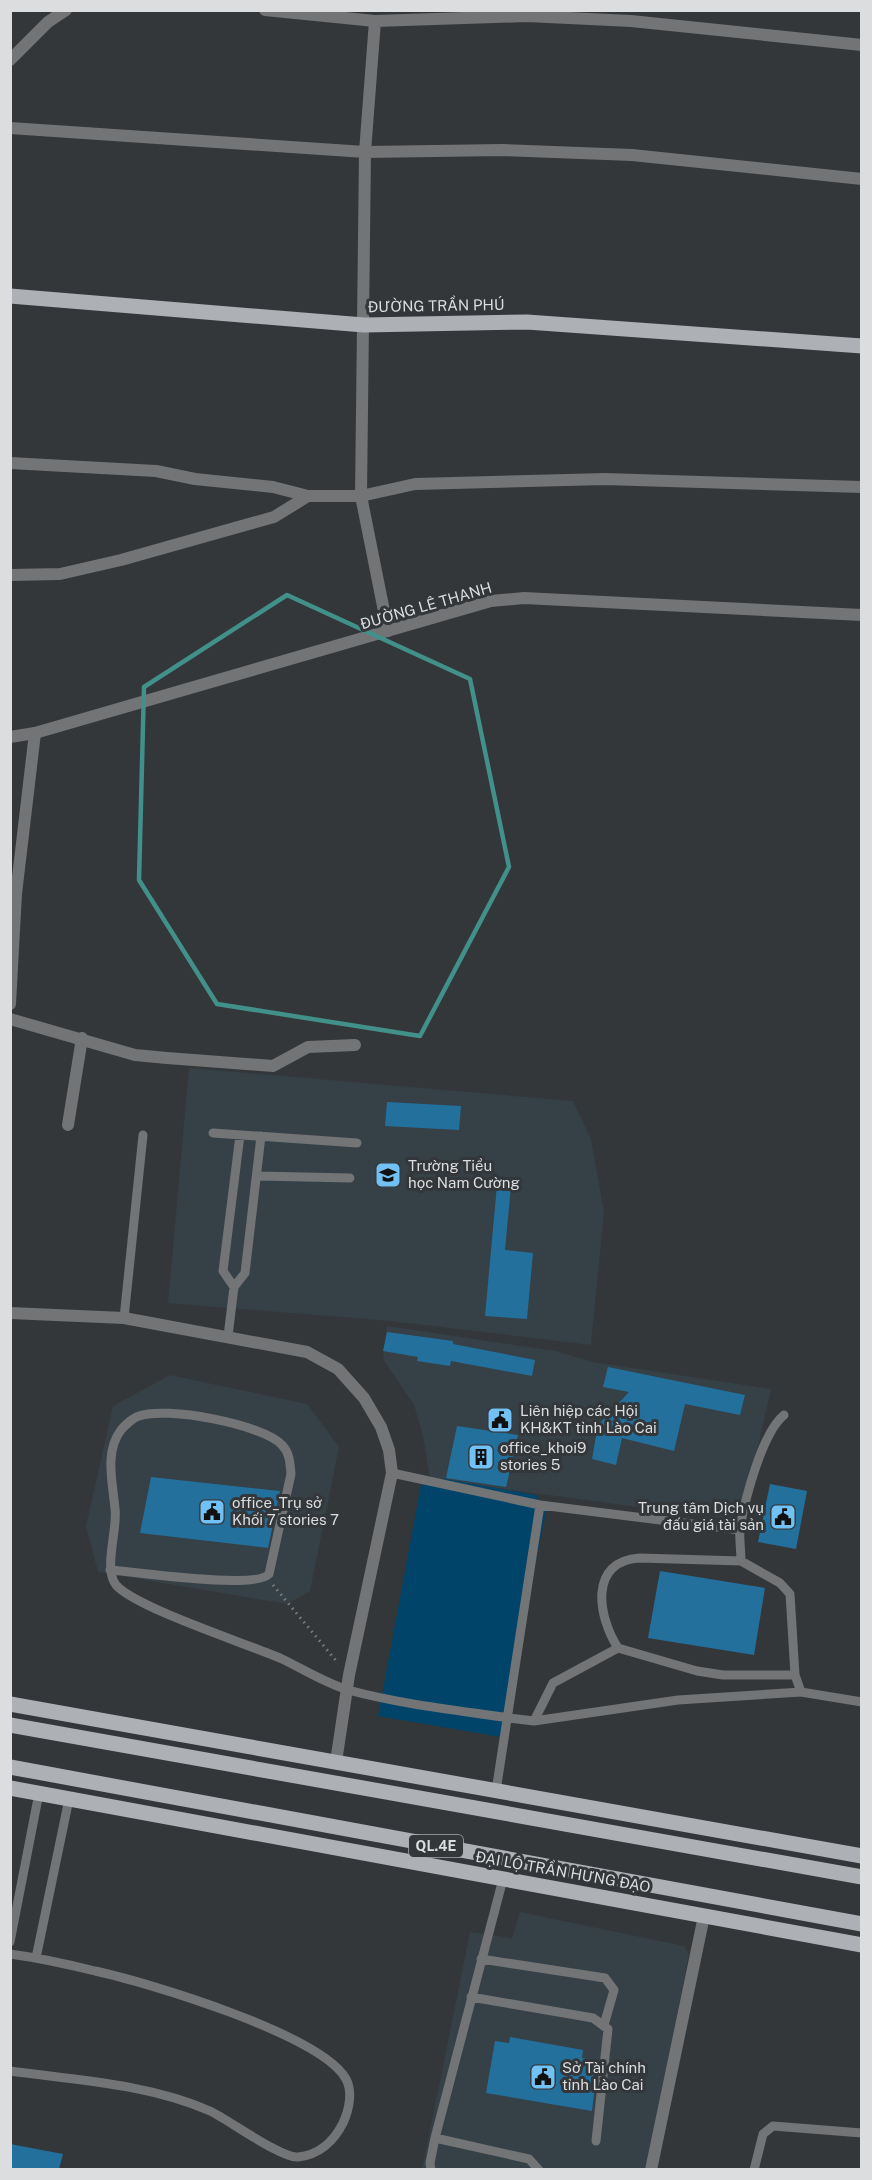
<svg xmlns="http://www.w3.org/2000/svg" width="872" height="2180" font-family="'Public Sans',sans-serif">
<rect width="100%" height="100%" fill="#33373a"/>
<path fill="#364047" d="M189,1068L573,1101L591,1139L604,1212L591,1345L390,1321L168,1303Z
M387,1326L556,1351L592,1362L771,1389L741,1521L430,1479L423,1436L414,1405L383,1359Z
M170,1375L307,1404L339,1447L310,1591L287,1604L98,1572L86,1526L113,1406Z
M520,1912L684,1946L689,1954L648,2169L422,2170L470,1932L512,1938Z"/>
<path fill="#004569" d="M430,1479H445L536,1495L546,1513L509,1690L501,1737L378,1716L421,1485Z"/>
<path fill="#23709d" d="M387,1102L461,1106L459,1130L385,1126Z
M497,1185L511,1186L505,1250L533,1253L527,1319L485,1316Z
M387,1332L453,1341V1344L535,1360L532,1376L451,1361L450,1366L417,1361L418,1357L383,1351Z
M608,1367L745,1395L740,1415L685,1404L674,1451L622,1438L616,1465L592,1459L598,1425L629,1392L603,1387Z
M457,1426L518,1435L506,1487L446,1478Z
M151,1477L280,1491L268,1548L140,1533Z
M770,1484L807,1491L796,1549L758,1542Z
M660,1571L765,1588L754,1655L648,1638Z
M510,2037L583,2050L582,2058L598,2061L592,2111L486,2093L495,2041L509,2043Z
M10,2144L63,2154L59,2169H10Z"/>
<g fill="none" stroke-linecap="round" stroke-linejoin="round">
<path stroke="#7c7f82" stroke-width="3" stroke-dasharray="1.5 4.5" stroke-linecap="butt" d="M273,1585L338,1663"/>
<path stroke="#727476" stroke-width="9" d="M213,1133L357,1143
M258,1176L350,1178
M234,1287L223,1271L240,1135
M124,1318L143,1135
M228,1336L234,1287L245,1273L261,1136
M784,1415C762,1433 745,1499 740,1528C739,1538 741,1551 741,1561L780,1583L790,1594L795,1675L801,1692
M392,1473L540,1505L740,1530
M741,1561L640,1558C588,1561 598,1617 618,1648L697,1671L723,1675H795
M110,1570C136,1572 256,1590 269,1574L291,1474C290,1464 290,1453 282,1445C263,1424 165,1406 139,1416C133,1418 125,1425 121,1430C104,1452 113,1484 115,1509C118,1529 103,1569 116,1585C136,1608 248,1644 282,1659C303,1669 325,1683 348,1690C400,1704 455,1710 509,1718L534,1721L678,1700L801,1692L862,1702
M534,1721L553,1683L618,1648
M496,1791L540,1505
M10,1942L39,1793
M10,1954C39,1958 67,1964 95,1971C147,1982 322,2035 346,2079C353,2092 349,2110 343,2123C334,2141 319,2155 298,2157C282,2159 229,2120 210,2111C149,2084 77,2080 10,2071
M36,1958L69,1799
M481,1959L605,1978L614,1990L604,2025
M471,1997L593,2018L608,2029L596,2141
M435,2138L529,2159L539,2170
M431,2170L430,2163L435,2138L503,1879
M754,2170L763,2134L773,2126L862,2133"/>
<path stroke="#727476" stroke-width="12" d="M265,10L375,21L527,16L631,21L862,45
M375,21L365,152L361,496L388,631
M10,60L48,22L66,10
M10,128L365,152L503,150L632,155L862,179
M10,463L156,471L195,479L273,487L308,496H361L415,484L605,479L862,487
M10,575L60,574L121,560L274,517L308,496
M10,1004L16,894L35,733
M10,1019L135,1055L167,1058L273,1066L308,1047L355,1045
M68,1125L82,1038
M10,1313L124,1318L307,1352L338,1369L364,1398L381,1427L389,1450L392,1473L349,1675L336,1762
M651,2170L704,1916"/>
<path stroke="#727476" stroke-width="12" d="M10,737L35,733L491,601L524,598L862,615"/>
<path stroke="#adb1b5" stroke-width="15" d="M10,296L364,325L527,322L862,346
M10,1704L862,1856
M10,1725L862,1877
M10,1767L862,1924
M10,1788L862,1945"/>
</g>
<path fill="none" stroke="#42908a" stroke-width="4.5" stroke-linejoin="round" d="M287,595L470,679L509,867L420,1036L217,1004L139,880L144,687Z"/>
<defs>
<g id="school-square" transform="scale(1.35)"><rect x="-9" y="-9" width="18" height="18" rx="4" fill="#72c1f5" stroke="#33373a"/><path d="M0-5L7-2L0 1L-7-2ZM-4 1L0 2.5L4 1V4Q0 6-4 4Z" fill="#111"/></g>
<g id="civic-square" transform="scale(1.35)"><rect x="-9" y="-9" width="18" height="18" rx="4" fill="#72c1f5" stroke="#33373a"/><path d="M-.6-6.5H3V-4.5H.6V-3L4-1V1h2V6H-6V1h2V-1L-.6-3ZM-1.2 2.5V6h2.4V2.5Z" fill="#111"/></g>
<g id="building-square" transform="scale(1.35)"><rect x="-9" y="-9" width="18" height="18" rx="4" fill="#72c1f5" stroke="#33373a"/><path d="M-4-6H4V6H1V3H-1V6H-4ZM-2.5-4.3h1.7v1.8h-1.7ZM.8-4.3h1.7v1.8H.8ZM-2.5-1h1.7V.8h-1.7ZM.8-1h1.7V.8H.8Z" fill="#111"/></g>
</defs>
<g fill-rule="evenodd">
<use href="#school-square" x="388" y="1175"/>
<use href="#civic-square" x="500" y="1420"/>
<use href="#building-square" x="481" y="1457"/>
<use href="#civic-square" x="212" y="1512"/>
<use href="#civic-square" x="783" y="1517"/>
<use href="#civic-square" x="543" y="2077"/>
</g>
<g text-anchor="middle" stroke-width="6" stroke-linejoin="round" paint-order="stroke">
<rect fill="#33373a" stroke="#a9abae" stroke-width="1.5" x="409" y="1835" width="54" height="22" rx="4.5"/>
<g font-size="14" font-weight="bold" fill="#dbdddf">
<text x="436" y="1851">QL.4E</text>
</g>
<g font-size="15" fill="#dbdddf" stroke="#33373a">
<text transform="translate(436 306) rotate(-1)" y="5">ĐƯỜNG TRẦN PHÚ</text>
<text transform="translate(426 606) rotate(-16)" y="5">ĐƯỜNG LÊ THANH</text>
<text transform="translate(563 1872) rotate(10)" y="5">ĐẠI LỘ TRẦN HƯNG ĐẠO</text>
</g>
<g font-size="15" fill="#dbdddf" stroke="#33373a" text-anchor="start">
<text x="408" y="1171">Trường Tiểu<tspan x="408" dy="17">học Nam Cường</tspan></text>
<text x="520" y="1416">Liên hiệp các Hội<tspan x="520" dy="17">KH&amp;KT tỉnh Lào Cai</tspan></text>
<text x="500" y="1453">office_khoi9<tspan x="500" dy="17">stories 5</tspan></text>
<text x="232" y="1508">office_Trụ sở<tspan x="232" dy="17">Khối 7 stories 7</tspan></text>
<text x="764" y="1513" text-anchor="end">Trung tâm Dịch vụ<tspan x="764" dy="17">đấu giá tài sản</tspan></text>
<text x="562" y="2073">Sở Tài chính<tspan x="562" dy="17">tỉnh Lào Cai</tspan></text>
</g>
</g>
<rect width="872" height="2180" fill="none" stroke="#dbdddf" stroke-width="24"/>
</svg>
